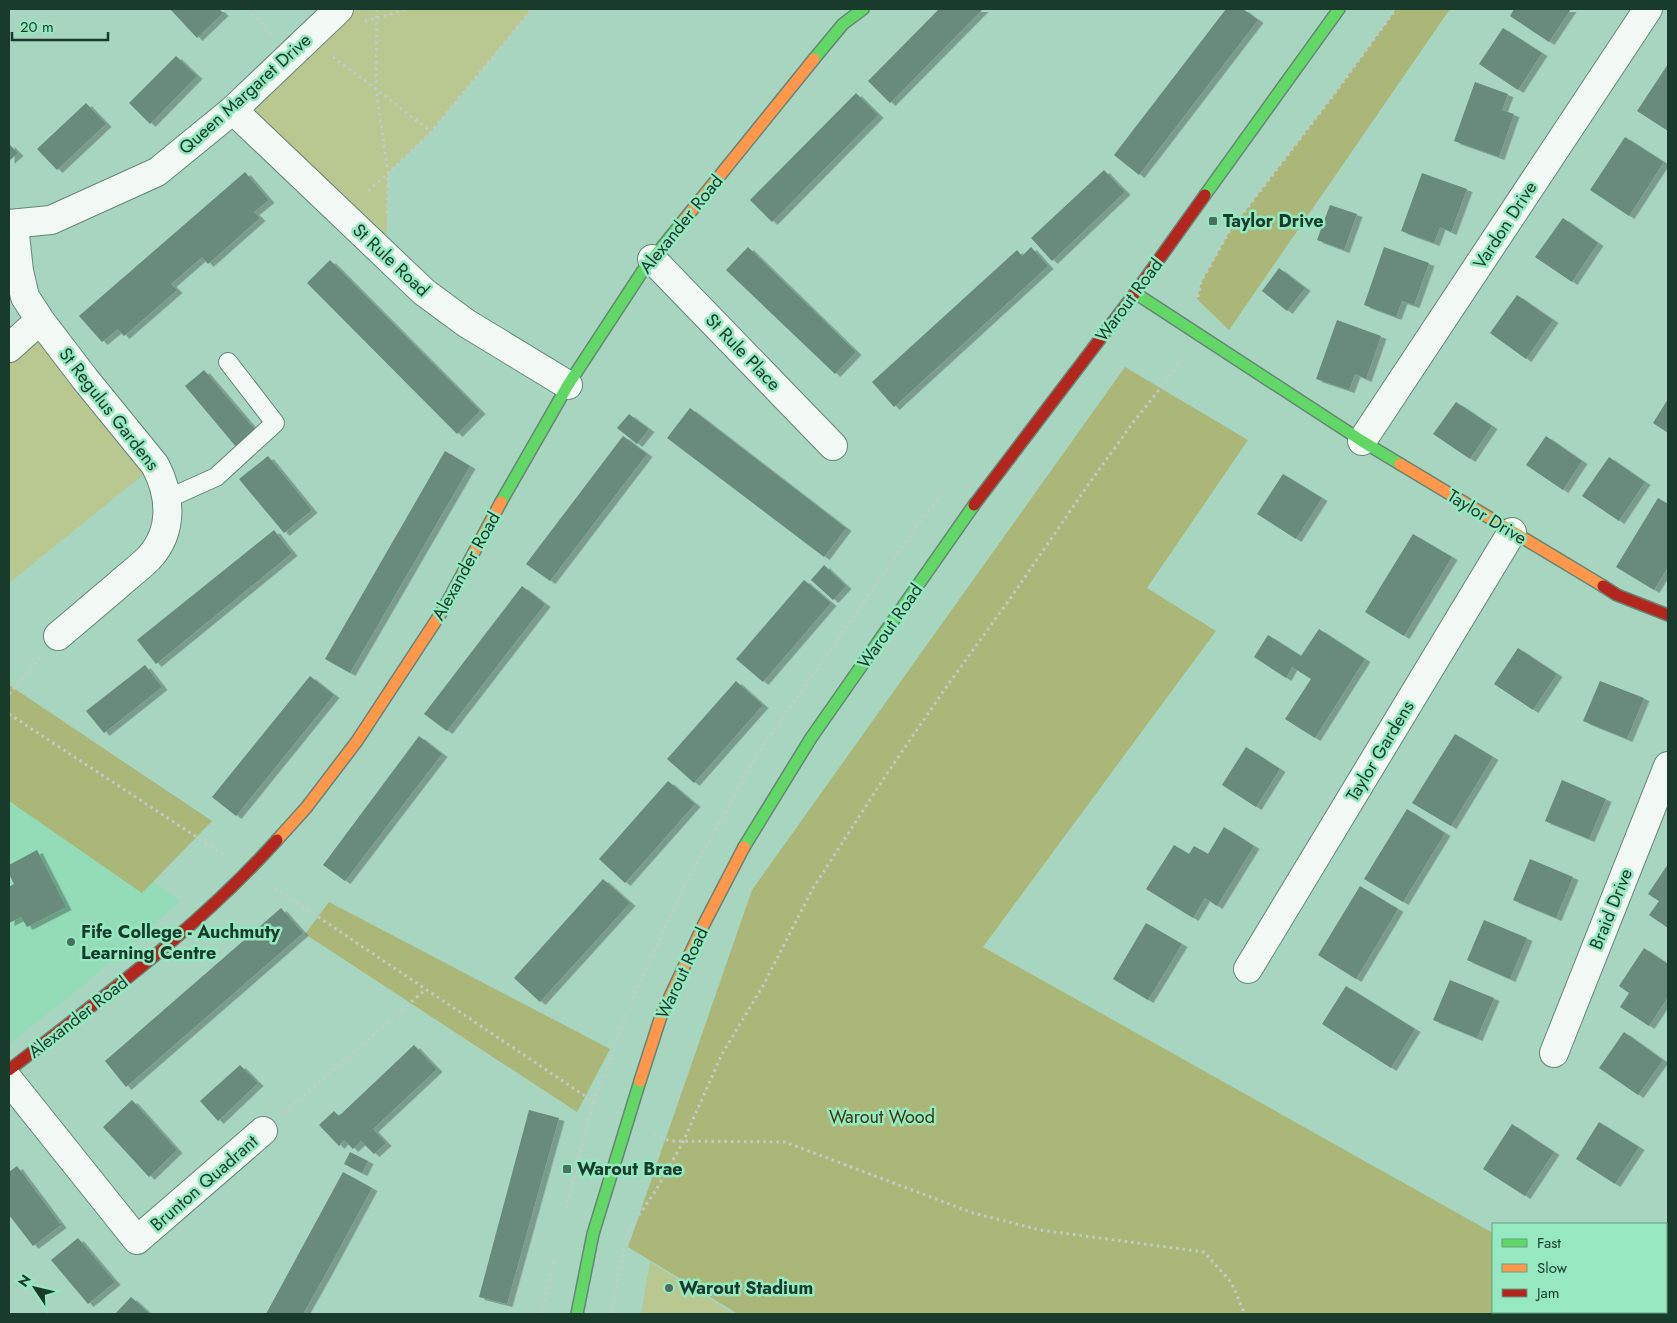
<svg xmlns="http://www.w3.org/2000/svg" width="1677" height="1323" font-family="Jost,sans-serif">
<defs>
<filter id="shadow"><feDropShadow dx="5.5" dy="3" stdDeviation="0" flood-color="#0004"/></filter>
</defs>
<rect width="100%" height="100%" fill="#a8d5bf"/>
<path fill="#94dbb8" d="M9,770L105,848L180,901L87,982L9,1044Z"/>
<path fill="#b9c791" d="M339,9H532L431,132L388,173L386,256L233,110Z
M40,320L155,465L9,583V348Z
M650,1262L734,1314H641Z"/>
<path fill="#aab779" d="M1396,9H1450L1229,330L1197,299L1201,282L1229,232L1335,93Z
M1125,367L1248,440L1147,588L1216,631L983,947L1493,1233V1312H1634L1639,1314H738L628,1247L752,890Z
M9,685L212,821L142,893L9,801Z
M329,902L610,1049L577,1112L305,934Z"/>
<path fill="#678b7b" filter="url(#shadow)" d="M170,9H219L223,13L197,38Z
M939,9H983L890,103L868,81Z
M1226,9H1243L1258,20L1139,175L1114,155Z
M1514,9H1571L1549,42L1510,16Z
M1503,28L1542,53L1518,90L1479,64Z
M176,56L197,76L150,124L129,103Z
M1668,64V131L1637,111Z
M1475,82L1508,94L1502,110L1514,114L1499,157L1454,141Z
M856,93L878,115L772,222L750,200Z
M86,103L106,124L57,170L37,149Z
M1625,137L1664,162L1629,216L1590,190Z
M9,144L18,153L9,161Z
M1104,170L1125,192L1052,261L1031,238Z
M245,172L269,200L254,212L260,218L208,264L202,257L171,284L177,290L124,336L118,329L102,342L79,316Z
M1422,173L1467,189L1451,232L1440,227L1434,243L1401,231Z
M1330,205L1357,214L1344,250L1317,240Z
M1563,218L1598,243L1572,282L1535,257Z
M748,247L856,352L835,374L726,270Z
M1031,247L1048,266L894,407L872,382L1017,250L1022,256Z
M1384,247L1429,263L1414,305L1402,301L1396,317L1364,305Z
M330,260L480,411L457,434L307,283Z
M1279,268L1305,288L1287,311L1262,291Z
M1517,295L1553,320L1526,359L1490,333Z
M1337,320L1381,336L1366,379L1355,374L1349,390L1316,379Z
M204,370L257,432L237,448L185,386Z
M1668,399V433L1653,423Z
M1456,402L1492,426L1470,459L1433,434Z
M690,408L846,528L824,557L667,438Z
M629,414L649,429L637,444L617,428Z
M623,436L647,454L550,581L526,564Z
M1546,436L1582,461L1563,490L1526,465Z
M445,451L470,466L350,673L325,659Z
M268,456L312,510L284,533L239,479Z
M1609,457L1645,482L1619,521L1582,496Z
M1283,474L1322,498L1296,539L1257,514Z
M1658,498L1668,504V567L1654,590L1616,567Z
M274,530L292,553L156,664L137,640Z
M1413,534L1452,557L1404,636L1365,612Z
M824,565L846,586L833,600L811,580Z
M804,580L831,603L763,682L736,659Z
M522,586L545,604L447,731L424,714Z
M1319,629L1365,659L1315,738L1285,719L1311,679L1292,667L1286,678L1254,657L1268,635L1301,656Z
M1518,648L1557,674L1533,710L1494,684Z
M145,665L162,687L104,733L86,711Z
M310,676L334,695L236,816L212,797Z
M736,681L763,705L694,783L667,759Z
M1600,681L1644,698L1627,739L1583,721Z
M1455,734L1493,757L1451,826L1412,803Z
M419,736L442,754L345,881L323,865Z
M1246,747L1280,769L1256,807L1222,785Z
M1562,780L1606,799L1589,839L1545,821Z
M668,781L695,804L625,883L599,859Z
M1407,809L1445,833L1403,902L1364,879Z
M1224,827L1254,846L1217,906L1205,898L1193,918L1146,889L1174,845L1189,854L1194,846L1208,854Z
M37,850L66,907L27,927L21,917L9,923V887L14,884L9,874V865Z
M1530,859L1573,877L1556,918L1513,900Z
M1668,864V928L1649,915L1659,901L1648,894Z
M603,879L630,903L540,1002L514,978Z
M1360,886L1398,909L1356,979L1318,955Z
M281,908L303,933L126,1087L105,1061Z
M1484,920L1527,938L1510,979L1467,960Z
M1146,923L1182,944L1148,1000L1113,979Z
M1644,948L1668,964V997L1649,1026L1620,1007L1629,993L1619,986Z
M1450,980L1494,998L1477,1038L1433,1020Z
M1346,986L1415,1029L1391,1068L1322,1024Z
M1624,1032L1663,1060L1638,1095L1599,1068Z
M414,1045L437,1069L373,1129L386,1143L374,1154L361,1141L353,1149L344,1140L339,1146L319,1125L334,1111L339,1116Z
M240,1065L258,1083L218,1121L200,1101Z
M132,1100L177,1150L149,1177L103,1127Z
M529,1110L559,1118L507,1304L479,1297Z
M1599,1122L1639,1147L1615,1184L1576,1159Z
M1512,1124L1554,1152L1525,1196L1483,1169Z
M350,1152L368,1161L362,1173L344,1164Z
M17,1166L61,1225L33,1246L9,1215V1172Z
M343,1172L372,1188L325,1275L303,1314H266Z
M78,1238L115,1282L88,1304L51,1260Z
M131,1297L150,1314H115Z"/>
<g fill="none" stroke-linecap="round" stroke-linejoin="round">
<g stroke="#658677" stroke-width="20">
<path id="lane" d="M167,499L216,477L275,423L228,362"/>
</g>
<g stroke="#658677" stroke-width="30">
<path id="street" d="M233,110L424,292L466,323L568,385
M9,224L51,220L157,172L233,110L339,9
M14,225L19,271L25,297L40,320L85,379L155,465C171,495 174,531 149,558C139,568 127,577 117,586C97,603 77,620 58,636
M652,259L833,446
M9,348L40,320
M1362,441L1648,9
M1248,969L1512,532
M1554,1053L1668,766
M9,1080L137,1240L263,1131"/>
</g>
<g stroke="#658677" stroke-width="14">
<path id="fast" d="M814,59L843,24L863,9
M1205,195L1339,9
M1135,293L1362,441L1400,464
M501,502L568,385L642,272L684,220
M744,847L811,738L974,505
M577,1314L593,1234L640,1081"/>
</g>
<g stroke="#658677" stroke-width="14">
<path id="slow" d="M684,220L814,59
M1400,464L1603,586
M277,840L306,808L357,741L443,610L501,502
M640,1081L661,1016L704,924L744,847"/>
</g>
<g stroke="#658677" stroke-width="14">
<path id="jam" d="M974,505L1135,293L1205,195
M1603,586L1617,595L1668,615
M9,1070C103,997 197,929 277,840"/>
</g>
<path stroke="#c0cdc7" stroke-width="3" stroke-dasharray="2.5 4" stroke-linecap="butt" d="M247,9L271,34
M377,9L376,89L431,132
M365,21L409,9
M333,57L376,89L388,173L365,194
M387,213L388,173L431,132L532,9
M1198,297L1201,282L1229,232L1335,93L1396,9
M9,694L40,658
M9,714L224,855
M275,888L600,1106
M632,999L684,887L756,756L916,527L943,493
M284,1113L425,990
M654,1135L670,1141L785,1142L973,1213L1040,1230L1204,1252L1231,1282L1245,1314
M566,1209L593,1102L628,1010
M542,1314L554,1259
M611,1314L627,1233L656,1190L683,1142L722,1054L764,984L813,888L886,775L947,686L1012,596L1088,485L1132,424L1170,376L1182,358"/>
<use href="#lane" stroke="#f2f9f5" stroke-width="18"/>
<use href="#street" stroke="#f2f9f5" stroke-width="28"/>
<use href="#fast" stroke="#63d668" stroke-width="11"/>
<use href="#slow" stroke="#ff974d" stroke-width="11"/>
<use href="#jam" stroke="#b3261e" stroke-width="11"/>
</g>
<g fill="#4a715f" stroke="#95e8bf" stroke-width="2">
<rect x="1208" y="216" width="10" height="10" rx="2.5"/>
<circle cx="71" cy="942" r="5"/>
<rect x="562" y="1164" width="10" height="10" rx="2.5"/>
<circle cx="669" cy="1288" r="5"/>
</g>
<g text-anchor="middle" stroke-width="5" stroke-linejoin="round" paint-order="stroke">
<g font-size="18" fill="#183b2b" stroke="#95e8bf">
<text transform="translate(245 94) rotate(-42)" y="6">Queen Margaret Drive</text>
<text transform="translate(681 224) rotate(-51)" y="6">Alexander Road</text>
<text transform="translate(1505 225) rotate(-57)" y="6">Vardon Drive</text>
<text transform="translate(391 260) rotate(43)" y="6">St Rule Road</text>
<text transform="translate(1129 300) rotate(-53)" y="6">Warout Road</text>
<text transform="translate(743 352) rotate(46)" y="6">St Rule Place</text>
<text transform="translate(109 409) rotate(52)" y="6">St Regulus Gardens</text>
<text transform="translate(1487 517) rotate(31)" y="6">Taylor Drive</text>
<text transform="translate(466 566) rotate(-61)" y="6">Alexander Road</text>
<text transform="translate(890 626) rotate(-55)" y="6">Warout Road</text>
<text transform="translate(1380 751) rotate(-59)" y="6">Taylor Gardens</text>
<text transform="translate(1611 909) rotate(-68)" y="6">Braid Drive</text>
<text transform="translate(682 973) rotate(-65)" y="6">Warout Road</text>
<text transform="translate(78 1017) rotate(-38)" y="6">Alexander Road</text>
<text transform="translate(204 1183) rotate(-41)" y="6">Brunton Quadrant</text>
</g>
<g font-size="18" font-weight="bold" fill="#183b2b" stroke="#95e8bf" text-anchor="start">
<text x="1223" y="227">Taylor Drive</text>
<text x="81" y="938">Fife College - Auchmuty<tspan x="81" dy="21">Learning Centre</tspan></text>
<text x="577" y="1175">Warout Brae</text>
<text x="679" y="1294">Warout Stadium</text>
</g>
<g font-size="18" fill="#3d370f" stroke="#95e8bf">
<text x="882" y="1123">Warout Wood</text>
</g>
</g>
<rect width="1677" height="1323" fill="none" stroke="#183b2b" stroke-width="20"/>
<rect x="1492" y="1223" width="175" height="90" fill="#95e8bf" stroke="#63a384"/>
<rect x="1502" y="1239" width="25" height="8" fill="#63d668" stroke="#63a384"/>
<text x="1537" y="1248" font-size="15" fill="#183b2b">Fast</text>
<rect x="1502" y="1264" width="25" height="8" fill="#ff974d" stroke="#63a384"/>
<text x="1537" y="1273" font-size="15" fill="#183b2b">Slow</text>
<rect x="1502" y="1289" width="25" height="8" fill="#b3261e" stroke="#63a384"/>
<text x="1537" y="1298" font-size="15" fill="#183b2b">Jam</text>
<g transform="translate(35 1288) rotate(305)" stroke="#95e8bf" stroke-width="4" paint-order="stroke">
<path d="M0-4L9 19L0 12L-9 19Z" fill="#183b2b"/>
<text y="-8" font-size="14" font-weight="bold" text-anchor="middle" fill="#183b2b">N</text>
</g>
<path d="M12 32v8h96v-8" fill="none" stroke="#183b2b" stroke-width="2.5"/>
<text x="20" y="32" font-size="15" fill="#183b2b" stroke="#95e8bf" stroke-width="4" paint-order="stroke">20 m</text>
</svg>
